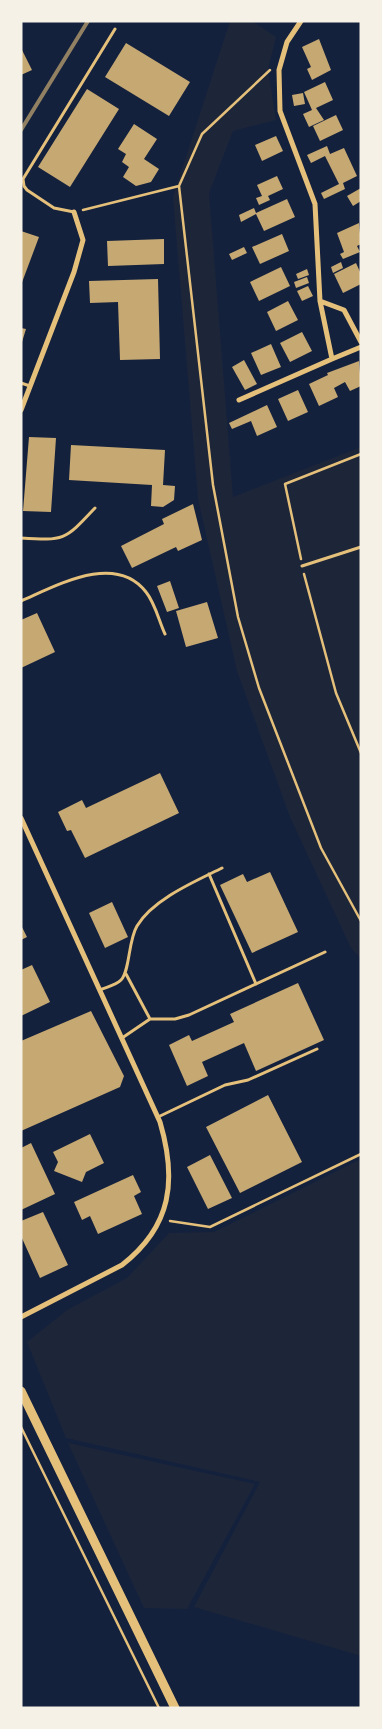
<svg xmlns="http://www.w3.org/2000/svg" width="382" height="1729" font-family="Quicksand,sans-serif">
<rect width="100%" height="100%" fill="#14213d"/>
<path fill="#1d2539" d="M230,21H252L276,37L268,69L276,120L233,131L209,193L233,497L361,447V959L351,948L290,817L237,671L198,499L173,197Z
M361,1159V1656L194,1607L260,1482L66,1438L27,1342L67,1310L127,1278L169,1233L214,1232Z
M68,1443L255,1484L187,1609L144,1608Z"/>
<path fill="#c6a872" d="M319,39L331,70L312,80L307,69L311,67L302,47Z
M126,43L190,82L169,116L105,77Z
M21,48L32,70L21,75Z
M325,82L333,100L316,108L324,120L309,127L303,114L312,110L304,92Z
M87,89L119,109L70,187L38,167Z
M303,93L305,104L294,106L292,95Z
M336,115L343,130L320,141L313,126Z
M134,124L157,139L144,159L159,169L151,182L136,186L123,177L129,167L122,162L126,154L118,149Z
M276,136L283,151L262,161L255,145Z
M327,146L330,154L344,148L357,176L343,183L345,189L324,199L321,193L339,184L325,156L311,163L307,155Z
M277,176L283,189L268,196L270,200L259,205L256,198L262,196L257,185Z
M361,188V201L353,206L347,196Z
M287,199L295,217L264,231L256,214L241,222L239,215L254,208L256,213Z
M359,223L361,244L357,246L360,252L343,259L340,254L344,252L337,233Z
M21,231L39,237L21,285Z
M282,234L289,251L260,264L252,247Z
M164,239V264L108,266L107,241Z
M244,247L247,253L232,260L229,254Z
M341,262L343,268L333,273L331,267Z
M356,263L361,274V284L343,293L334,274Z
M281,267L290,286L259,301L250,282Z
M307,269L309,275L298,279L296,274Z
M307,277L309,283L296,288L294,282Z
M158,279L160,359L120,360L118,302L90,303L89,281Z
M308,286L313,296L302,301L297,291Z
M288,301L298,320L276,331L267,312Z
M21,328L26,329L22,342H21Z
M302,332L312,351L290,362L280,343Z
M271,344L281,367L261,375L251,353Z
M244,360L257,384L245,390L232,367Z
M359,361L361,386L350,391L345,382L334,388L338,397L319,406L309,384L328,375L327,373Z
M298,390L308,412L288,421L278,399Z
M267,405L277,427L257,436L251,421L232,429L229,423Z
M29,437L56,438L51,512L23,511Z
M71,445L165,450L163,485L175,486L174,500L163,507L151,506L152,485L69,480Z
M193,504L202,540L178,551L176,547L132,568L121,546L164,524L162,519Z
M170,581L179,608L167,612L157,586Z
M207,602L218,638L186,647L176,611Z
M37,613L55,652L21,668V620Z
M160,773L179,813L85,858L71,830L67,831L58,812L82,800L86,808Z
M270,872L298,932L252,953L220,885L243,874L247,882Z
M112,902L128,937L105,948L89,913Z
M21,925L27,937L21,940Z
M32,965L50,1002L21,1016V970Z
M298,983L324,1040L256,1071L244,1043L202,1062L208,1076L187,1086L169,1045L189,1035L192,1041L234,1022L230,1014Z
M91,1011L124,1076L120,1087L21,1131V1041Z
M268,1095L302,1162L240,1193L206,1127Z
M90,1134L104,1163L86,1172L82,1182L54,1171L58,1162L53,1152Z
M31,1143L55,1194L21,1210V1148Z
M210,1155L232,1198L208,1209L187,1167Z
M133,1175L141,1192L134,1196L142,1214L98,1234L90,1216L82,1220L74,1202Z
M43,1212L68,1265L40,1278L21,1236V1221Z"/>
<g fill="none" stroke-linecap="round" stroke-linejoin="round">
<path stroke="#e5c07b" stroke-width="2.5" d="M179,186L213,485L238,617L259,688L321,848L361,921
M83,210L179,186L202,134L270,70
M301,559L285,484L361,454
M304,574L336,693L361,753
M170,1221L210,1227L361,1154
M21,1427L159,1708"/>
<path stroke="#e5c07b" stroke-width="3" d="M74,212L54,208L27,190L24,186L23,179L115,29
M21,383L30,386
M21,538C65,541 65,540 95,508
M302,566L361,547
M21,601C56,586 115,552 146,592C155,603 159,621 165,634
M209,874L256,984
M126,974L150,1019
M100,990C107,987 116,985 121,980C130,971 128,941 137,926C153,899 196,881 222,868
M122,1038L150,1019H175L189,1015L325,952
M158,1117L225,1085L248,1080L317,1049"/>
<path stroke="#e5c07b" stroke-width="5" d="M320,301L344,310L361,342
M332,359L361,347
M239,400L332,359L320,301L315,204L280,111L279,70L287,42L301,21
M21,410L74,272L83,240L74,212
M21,818L160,1122C177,1180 172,1226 122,1265L21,1317"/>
<path stroke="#e5c07b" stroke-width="9" d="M21,1391L175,1708"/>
<path stroke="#918062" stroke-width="4" d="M21,130L88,21"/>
</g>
<rect width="382" height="1729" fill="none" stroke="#f6f1e7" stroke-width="45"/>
</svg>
